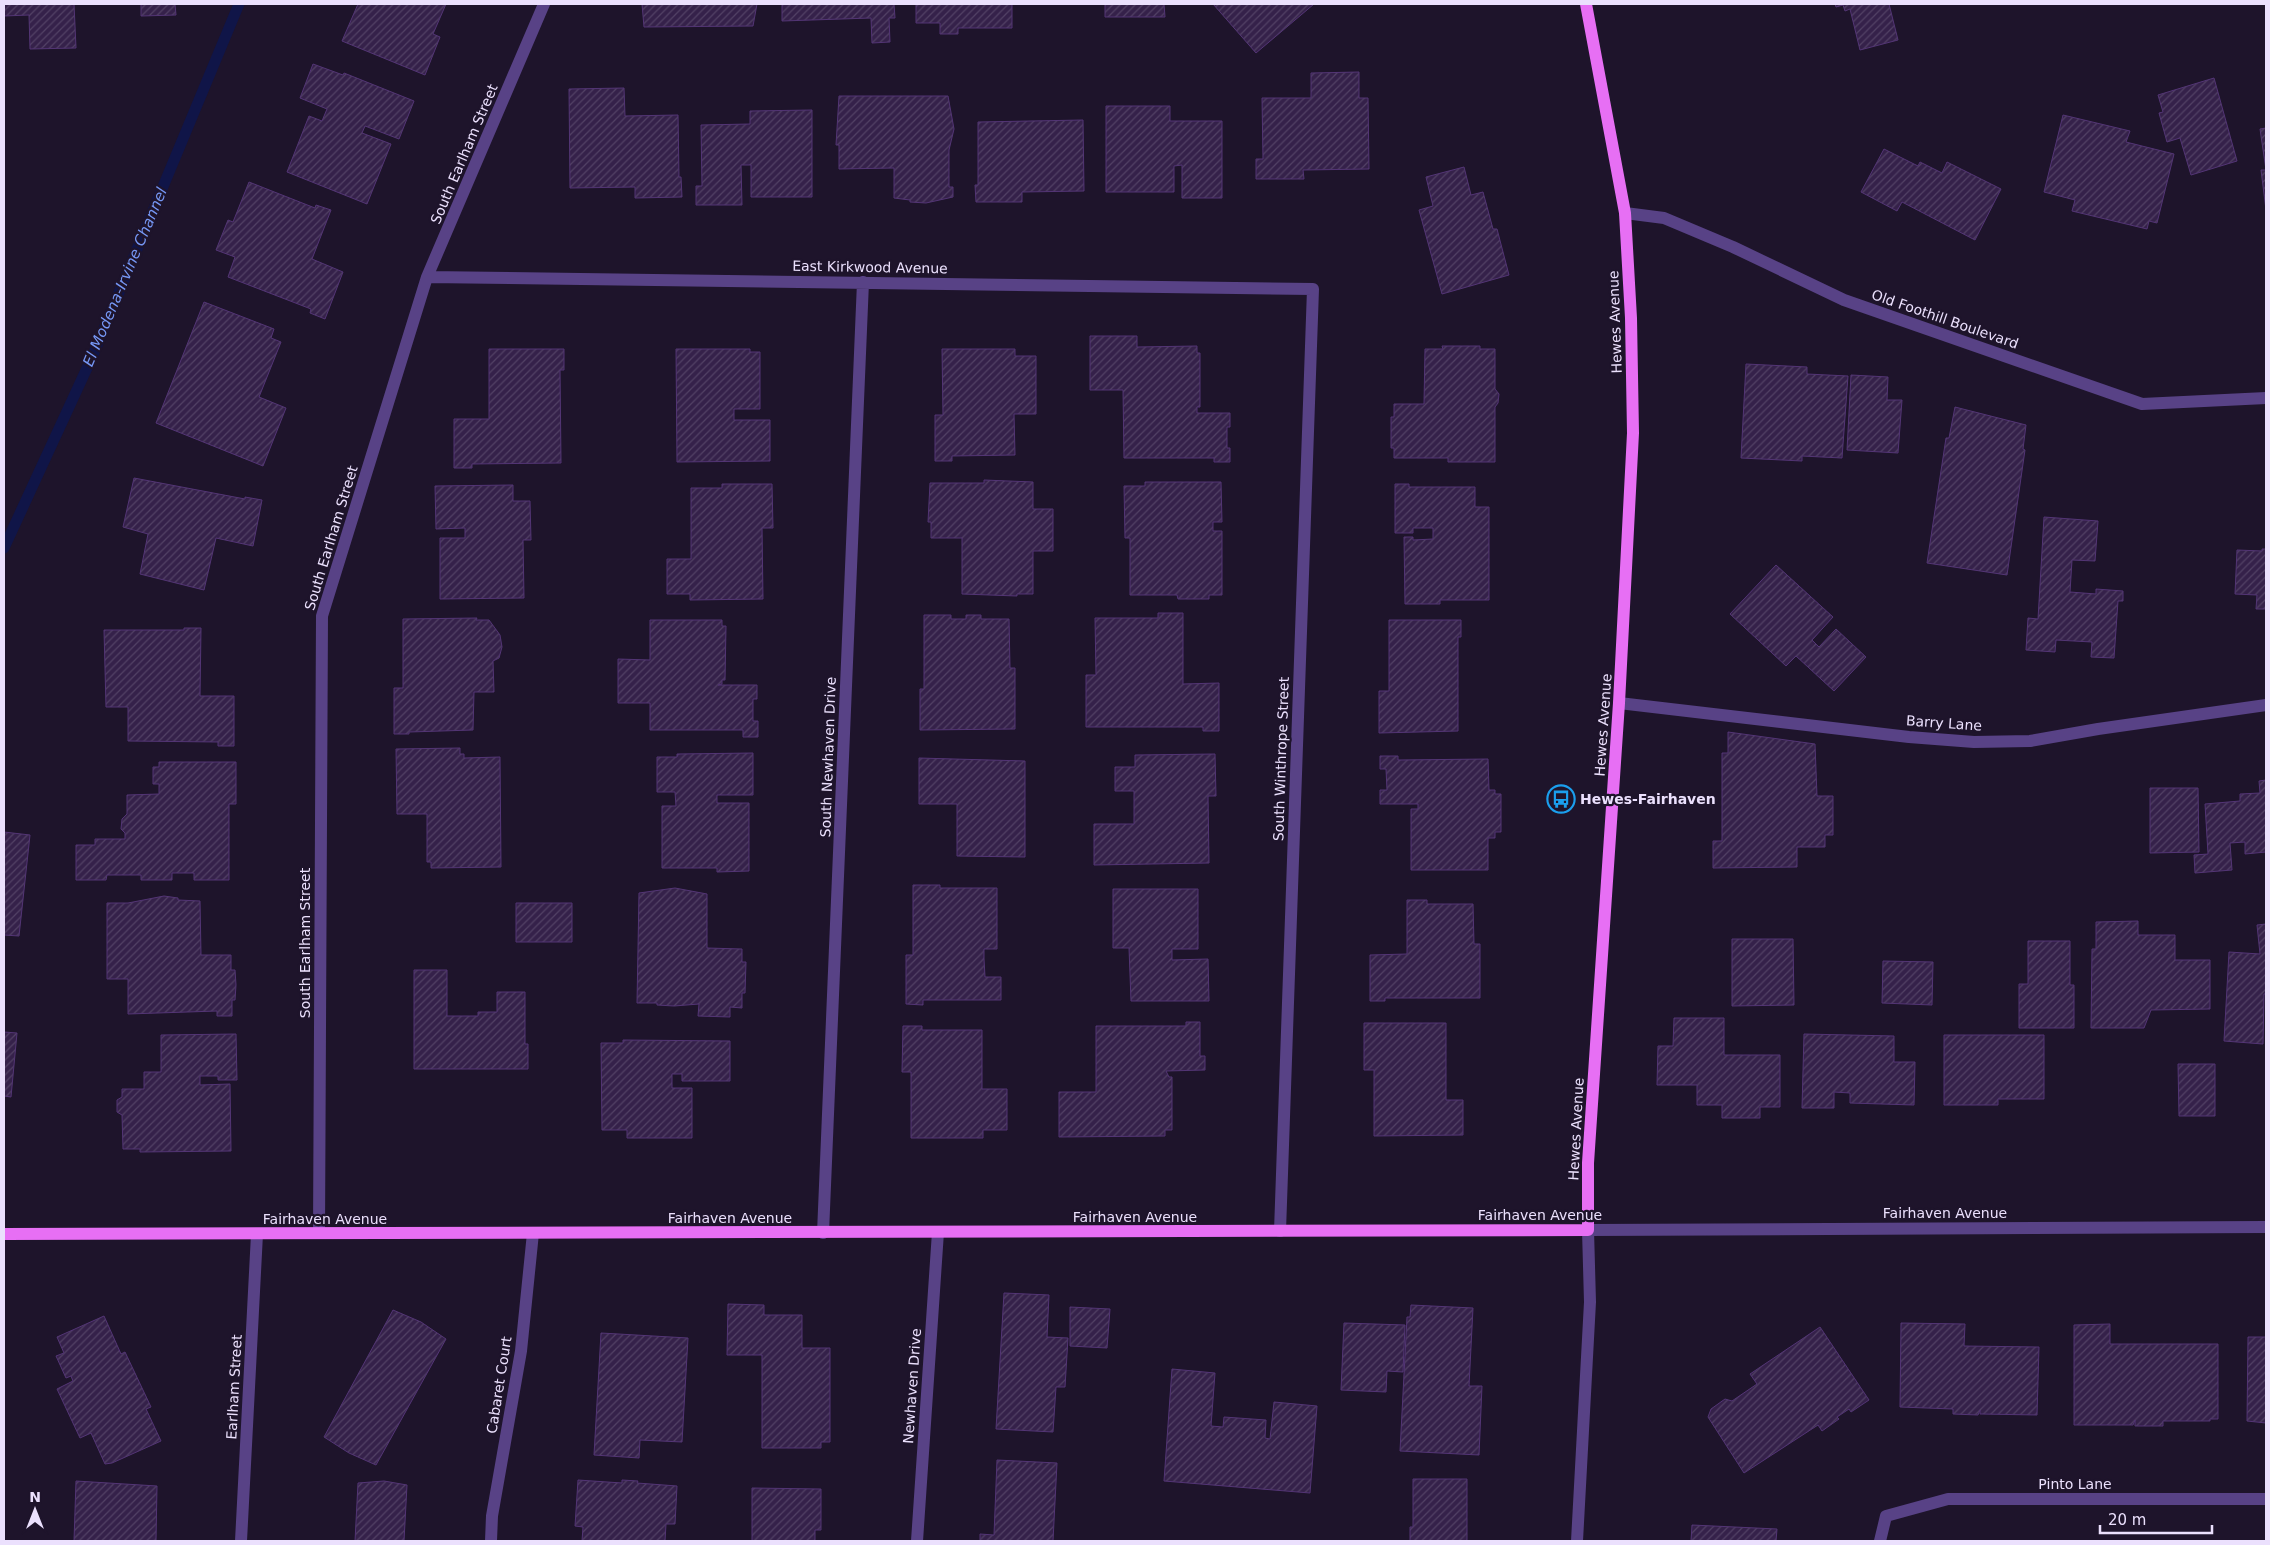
<svg xmlns="http://www.w3.org/2000/svg" width="2270" height="1545" font-family="'DejaVu Sans',sans-serif">
<defs>
<pattern id="building-hatch" width="6" height="6" patternUnits="userSpaceOnUse" patternTransform="scale(1.25)"><rect width="6" height="6" fill="#35214a"/><path d="M-1 1l2-2M0 6l6-6M5 7l2-2" fill="none" stroke="#524165"/></pattern>
</defs>
<rect width="100%" height="100%" fill="#1e142b"/>
<g fill="none" stroke-linecap="round" stroke-linejoin="round">
<path stroke="#101548" stroke-width="11" d="M4,548L93,355L239,4"/>
</g>
<path fill="url(#building-hatch)" stroke="#533575" d="M4,4H74L76,48L30,49L29,15L4,16Z
M141,4H175L176,15L141,16Z
M358,4H446L433,34L440,37L425,75L342,41Z
M642,4H757L753,26L644,27Z
M782,4H894L895,18H889L890,42L872,43L871,18L782,21Z
M916,4H1012V28H958V34H940V23H916Z
M1105,4H1164L1165,17H1105Z
M1213,4H1314L1256,53Z
M1835,4H1889L1898,40L1860,50L1850,9L1845,11L1843,5L1836,7Z
M313,64L343,75L344,73L414,101L399,139L365,126L362,133L391,144L367,204L287,172L309,116L322,121L327,109L300,98Z
M1359,72V98H1368L1369,169L1303,170L1304,179H1256V159H1263L1262,98H1311V73Z
M2214,78L2237,161L2191,175L2180,138L2167,142L2159,113L2163,112L2158,95Z
M624,88L625,116L678,115L679,177H681L682,197L635,198V187L570,188L569,89Z
M839,96H948L954,129L949,150V187H953V197L926,203L910,202V200L894,198V168L839,169V145H836Z
M1106,106H1170V121H1222V198H1182V165L1174,166V192H1106Z
M812,110V197H751V165H741L742,205H696V186H702L701,125L750,124V111Z
M2063,115L2130,131L2126,142L2174,154L2157,223L2149,221L2147,229L2072,211L2075,200L2044,192Z
M1083,120L1084,191L1022,192V202H976L975,185H978V122Z
M2266,128V210L2261,170H2266L2260,129Z
M1884,149L1918,166L1920,162L1942,173L1947,162L2001,189L1975,240L1902,202L1897,211L1861,192Z
M1464,167L1471,195L1483,192L1493,229H1497L1509,275L1442,294L1419,210L1433,206L1426,177Z
M249,182L315,208L316,205L331,210L312,259L343,272L325,319L310,313L311,309L228,277L235,257L216,250L228,220L233,222Z
M204,302L274,329L271,338L281,342L259,397L286,408L263,466L156,423Z
M1090,336H1137V347L1197,346V353H1200V407H1197V413H1230V427H1227V448H1230V462H1214V458H1124L1123,390H1090Z
M1442,346H1480V349H1495V389L1499,394L1498,403L1495,407V462H1448V458H1394V448H1391V417H1394V404H1424L1425,349H1443Z
M489,349H564V370H560L561,463L472,464V468H454V419H489Z
M676,349H750V352H760V409H734V420H770V461L677,462Z
M942,349H1015V356H1036V414H1014L1015,455L952,456V461H935V415H943Z
M1746,364L1807,367V374L1848,376L1842,458L1802,456V461L1741,458Z
M1851,375L1888,377L1887,400H1902L1898,453L1847,450Z
M1955,407L2026,425L2023,449L2025,450L2007,575L1927,563L1946,438H1949Z
M134,478L245,499V497L262,500L253,546L216,538L204,590L140,574L148,534L123,527Z
M984,480L1033,482V509H1053V551H1033V594H1017V596L962,594V538H931V522H928L930,483H984Z
M1145,482H1221L1222,522H1213V531H1222V595H1209V599H1178L1177,595H1130V538H1125L1124,486H1145Z
M722,484H772L773,528H762L763,599L690,600V594H667V559H691V488H722Z
M1395,484H1409V487H1475V507H1489V600H1440V604H1405L1404,537H1413V540L1433,539V528H1413V533H1395Z
M513,485V501H530L531,540H523L524,598L440,599V538H465V528L436,529L435,486Z
M2044,517L2098,521L2095,561L2072,560L2070,592L2096,594V589L2123,591V601H2118L2114,658L2091,657L2092,642L2056,640L2055,652L2026,650L2028,618L2038,619Z
M2262,549H2266V609H2256L2257,595L2235,594L2237,550L2262,551Z
M1776,565L1833,617L1812,640L1819,647L1836,629L1866,657L1834,691L1796,656L1786,666L1730,614Z
M1158,613H1183V684L1219,683V731H1203V727H1086V675H1096L1095,618H1158Z
M924,615H951V619H966V615H981V619H1009L1010,668H1015V729L920,730V689H924Z
M477,618L476,620H489L500,635L502,647L499,658L493,661L494,692H474L473,730L409,732V734H394V688H403V619Z
M650,620H722V626H726L725,680H722V684L718,685H757V699H753V721H758V737H743V730H650V703H618V659L650,660Z
M1389,620H1461V637H1458V731L1379,733V691H1389Z
M184,628H201L200,696H234V746H218V742L128,741V707H106L104,630H184Z
M1728,732L1815,744L1817,796H1833V835H1825V847H1797V867L1713,868V841H1722V753H1728Z
M460,748V754H464V758L500,757L501,867L431,868V862H427V814H397L396,749Z
M753,753V795H717V803H749V871L717,872V868H662V806H676L675,792H657V757H677V754Z
M1215,754L1216,796H1208L1209,863L1094,865V824H1134V791H1115V767H1135V755Z
M1380,756H1398V760L1488,759L1489,790H1495V794H1501V832H1495V838H1488V870H1411V809H1418V804H1380V790H1387L1386,769H1380Z
M919,758L1025,761V857L957,856V804H919Z
M159,762H236V804H229V880H194V873H172V880H141V875H107L106,880H76V845H95V839H125V833L121,829L122,819L127,814V795L159,794V784H153V767H159Z
M2266,780V852L2245,854V842L2230,843L2232,870L2195,873L2194,855L2208,854L2205,804L2240,801V794L2260,793L2259,781Z
M2150,788H2198L2199,852L2150,853Z
M4,832L30,835L19,936L4,935Z
M913,885H940V888H997V949H984V959L985,977H1001V1000H923V1005L906,1004V955H913Z
M675,888L707,894V948L742,949V962H746L745,993H742V1008L730,1007V1017L698,1016L699,1004L674,1006L657,1005V1003H637L639,893Z
M1113,889H1198V949H1172V960L1208,959L1209,1001H1131L1129,948H1113Z
M164,896L178,898V900L200,901L201,955H231V970H235L236,985L235,1000H232V1016H217V1011L128,1014V979H107V903H128Z
M1407,900H1427V904H1473L1474,944H1480V998H1385V1001H1370V955L1407,954Z
M516,903H572V942H516Z
M2138,921V935H2175V960H2210V1009L2151,1010L2144,1028H2091L2092,949H2096V922Z
M2266,924V994H2264L2263,1044L2224,1041L2229,952L2260,954L2257,925Z
M1732,939H1793L1794,1005L1732,1006Z
M2028,941H2070V985H2074V1028H2019V984H2028Z
M1883,961L1933,962L1932,1005L1882,1003Z
M414,970H447V1016H478V1012H497V992H525V1044H528V1069H414Z
M1674,1018H1724V1055H1780V1107H1760V1118H1722V1105H1697V1085H1657L1658,1046H1673Z
M1186,1022H1200V1056H1205V1070L1166,1071L1169,1077H1172V1130H1165V1136L1059,1137V1092H1096V1026H1186Z
M1364,1023H1446V1100H1463V1135L1374,1136V1070H1364Z
M903,1026H922V1030H982V1089H1007V1130H983V1138H911V1072H902Z
M4,1032L17,1033L11,1097L4,1096Z
M236,1034L237,1080H218V1076H200V1085L230,1084L231,1151L140,1152V1149H123L122,1115L117,1112V1100L122,1097V1089H144V1072H161V1035Z
M1804,1034L1894,1036V1062H1915L1914,1105L1850,1103V1093L1834,1092V1108H1802Z
M1944,1035H2044V1099H1998V1105H1944Z
M623,1040L730,1041V1081H682V1074H672V1088H692V1138H627V1130H602L601,1043H623Z
M2178,1064H2215V1116H2179Z
M1004,1293L1049,1295L1047,1337L1068,1338L1065,1387H1056L1053,1432L996,1429Z
M728,1304L764,1305V1315H802V1348H830V1442H821V1448H762V1355H727Z
M1411,1305L1473,1308L1469,1386H1482L1479,1455L1400,1451L1407,1317H1410Z
M1070,1307L1110,1309L1107,1348L1070,1346Z
M393,1310L421,1322L446,1339L376,1465L349,1453L324,1437Z
M104,1316L121,1354L125,1352L151,1407L146,1409L161,1441L112,1463L105,1464L91,1433L80,1438L57,1389L73,1381L71,1376L66,1378L56,1356L64,1353L57,1337Z
M1344,1323L1405,1325L1403,1372L1387,1371L1386,1392L1341,1390Z
M1901,1323L1965,1324L1964,1346L2039,1347L2037,1415L1980,1414V1410L1978,1415L1953,1414V1409L1900,1407Z
M2110,1324V1344H2218V1419H2210V1421H2163V1426H2135V1420L2133,1425H2074V1325Z
M1820,1327L1869,1400L1851,1412L1849,1409L1837,1417L1839,1419L1822,1431L1818,1425L1744,1473L1708,1417L1711,1409L1725,1399L1732,1401L1757,1384L1750,1374Z
M601,1333L688,1338L682,1442L640,1440L639,1458L594,1455Z
M2248,1337H2266V1423L2247,1421Z
M1172,1369L1215,1373L1211,1426L1223,1427L1224,1417L1266,1420L1265,1438L1270,1439L1274,1402L1317,1406L1310,1493L1164,1481Z
M997,1460L1057,1463L1053,1541H980V1534L994,1535Z
M1413,1479H1467V1541H1410V1527H1413Z
M578,1480L622,1483V1480L638,1481L637,1483L677,1486L675,1524H666L665,1541H573H582L583,1527L575,1526Z
M76,1481L157,1486L156,1541H74Z
M384,1481L407,1485L404,1541H355L358,1483Z
M752,1488L821,1489V1530H815V1541H752Z
M1692,1525L1777,1529L1776,1541H1779H1691Z"/>
<g fill="none" stroke-linecap="round" stroke-linejoin="round">
<path stroke="#584286" stroke-width="12" d="M1625,213L1664,218L1733,247L1844,300L2142,404L2266,398
M427,277L1313,289L1280,1231
M1619,703L1909,737L1974,742L2030,741L2098,729L2266,705
M319,1233L322,616L427,277L544,4
M823,1233L863,282
M241,1541L257,1234
M491,1541L492,1516L521,1351L533,1233
M917,1541L938,1232
M1577,1541L1590,1302L1588,1230L2266,1227
M1880,1541L1886,1516L1948,1499H2266"/>
<path stroke="#e76ff4" stroke-width="12" d="M4,1234L1588,1230V1163L1619,703L1633,433L1631,318L1625,213L1586,4"/>
</g>
<defs>
<g id="bus-ring" transform="scale(1.4375)"><circle r="9.5" fill="#1e142b" stroke="#1b9fee" stroke-width="1.5"/><path d="M-5-6H5V4H4V6H2V4H-2V6H-4V4H-5ZM-3.5-4V0h7V-4ZM-3.5 1.2v1.5H-2V1.2ZM2 1.2v1.5H3.5V1.2Z" fill="#1b9fee"/></g>
</defs>
<g fill-rule="evenodd">
<use href="#bus-ring" x="1561" y="799"/>
</g>
<g text-anchor="middle" stroke-width="4.5" stroke-linejoin="round" paint-order="stroke">
<g font-size="14" fill="#ebe0fd" stroke="#1e142b">
<text transform="translate(464 154) rotate(-67)" y="5">South Earlham Street</text>
<text transform="translate(870 267) rotate(1)" y="5">East Kirkwood Avenue</text>
<text transform="translate(1945 319) rotate(19)" y="5">Old Foothill Boulevard</text>
<text transform="translate(1615 322) rotate(-92)" y="5">Hewes Avenue</text>
<text transform="translate(331 538) rotate(-73)" y="5">South Earlham Street</text>
<text transform="translate(1944 723) rotate(4)" y="5">Barry Lane</text>
<text transform="translate(1603 725) rotate(-86)" y="5">Hewes Avenue</text>
<text transform="translate(828 757) rotate(-88)" y="5">South Newhaven Drive</text>
<text transform="translate(1281 759) rotate(-88)" y="5">South Winthrope Street</text>
<text transform="translate(305 943) rotate(-90)" y="5">South Earlham Street</text>
<text transform="translate(1576 1129) rotate(-87)" y="5">Hewes Avenue</text>
<text x="1945" y="1218">Fairhaven Avenue</text>
<text x="1540" y="1220">Fairhaven Avenue</text>
<text x="1135" y="1222">Fairhaven Avenue</text>
<text x="730" y="1223">Fairhaven Avenue</text>
<text x="325" y="1224">Fairhaven Avenue</text>
<text transform="translate(499 1385) rotate(-81)" y="5">Cabaret Court</text>
<text transform="translate(912 1386) rotate(-86)" y="5">Newhaven Drive</text>
<text transform="translate(234 1387) rotate(-87)" y="5">Earlham Street</text>
<text x="2075" y="1489">Pinto Lane</text>
</g>
<g font-size="14" font-weight="bold" fill="#ebe0fd" stroke="#1e142b" text-anchor="start">
<text x="1580" y="804">Hewes-Fairhaven</text>
</g>
<g font-size="15" font-style="italic" fill="#7697f5" stroke="#1e142b">
<text transform="translate(125 277) rotate(-67)" y="5">El Modena-Irvine Channel</text>
</g>
</g>
<rect width="2270" height="1545" fill="none" stroke="#ebe0fd" stroke-width="10"/>
<g transform="translate(35 1510)" stroke="#1e142b" stroke-width="4" paint-order="stroke">
<path d="M0-4L9 19L0 12L-9 19Z" fill="#ebe0fd"/>
<text y="-8" font-size="14" font-weight="bold" text-anchor="middle" fill="#ebe0fd">N</text>
</g>
<path d="M2100 1525v8h112v-8" fill="none" stroke="#ebe0fd" stroke-width="2.5"/>
<text x="2108" y="1525" font-size="15" fill="#ebe0fd" stroke="#1e142b" stroke-width="4" paint-order="stroke">20 m</text>
</svg>
